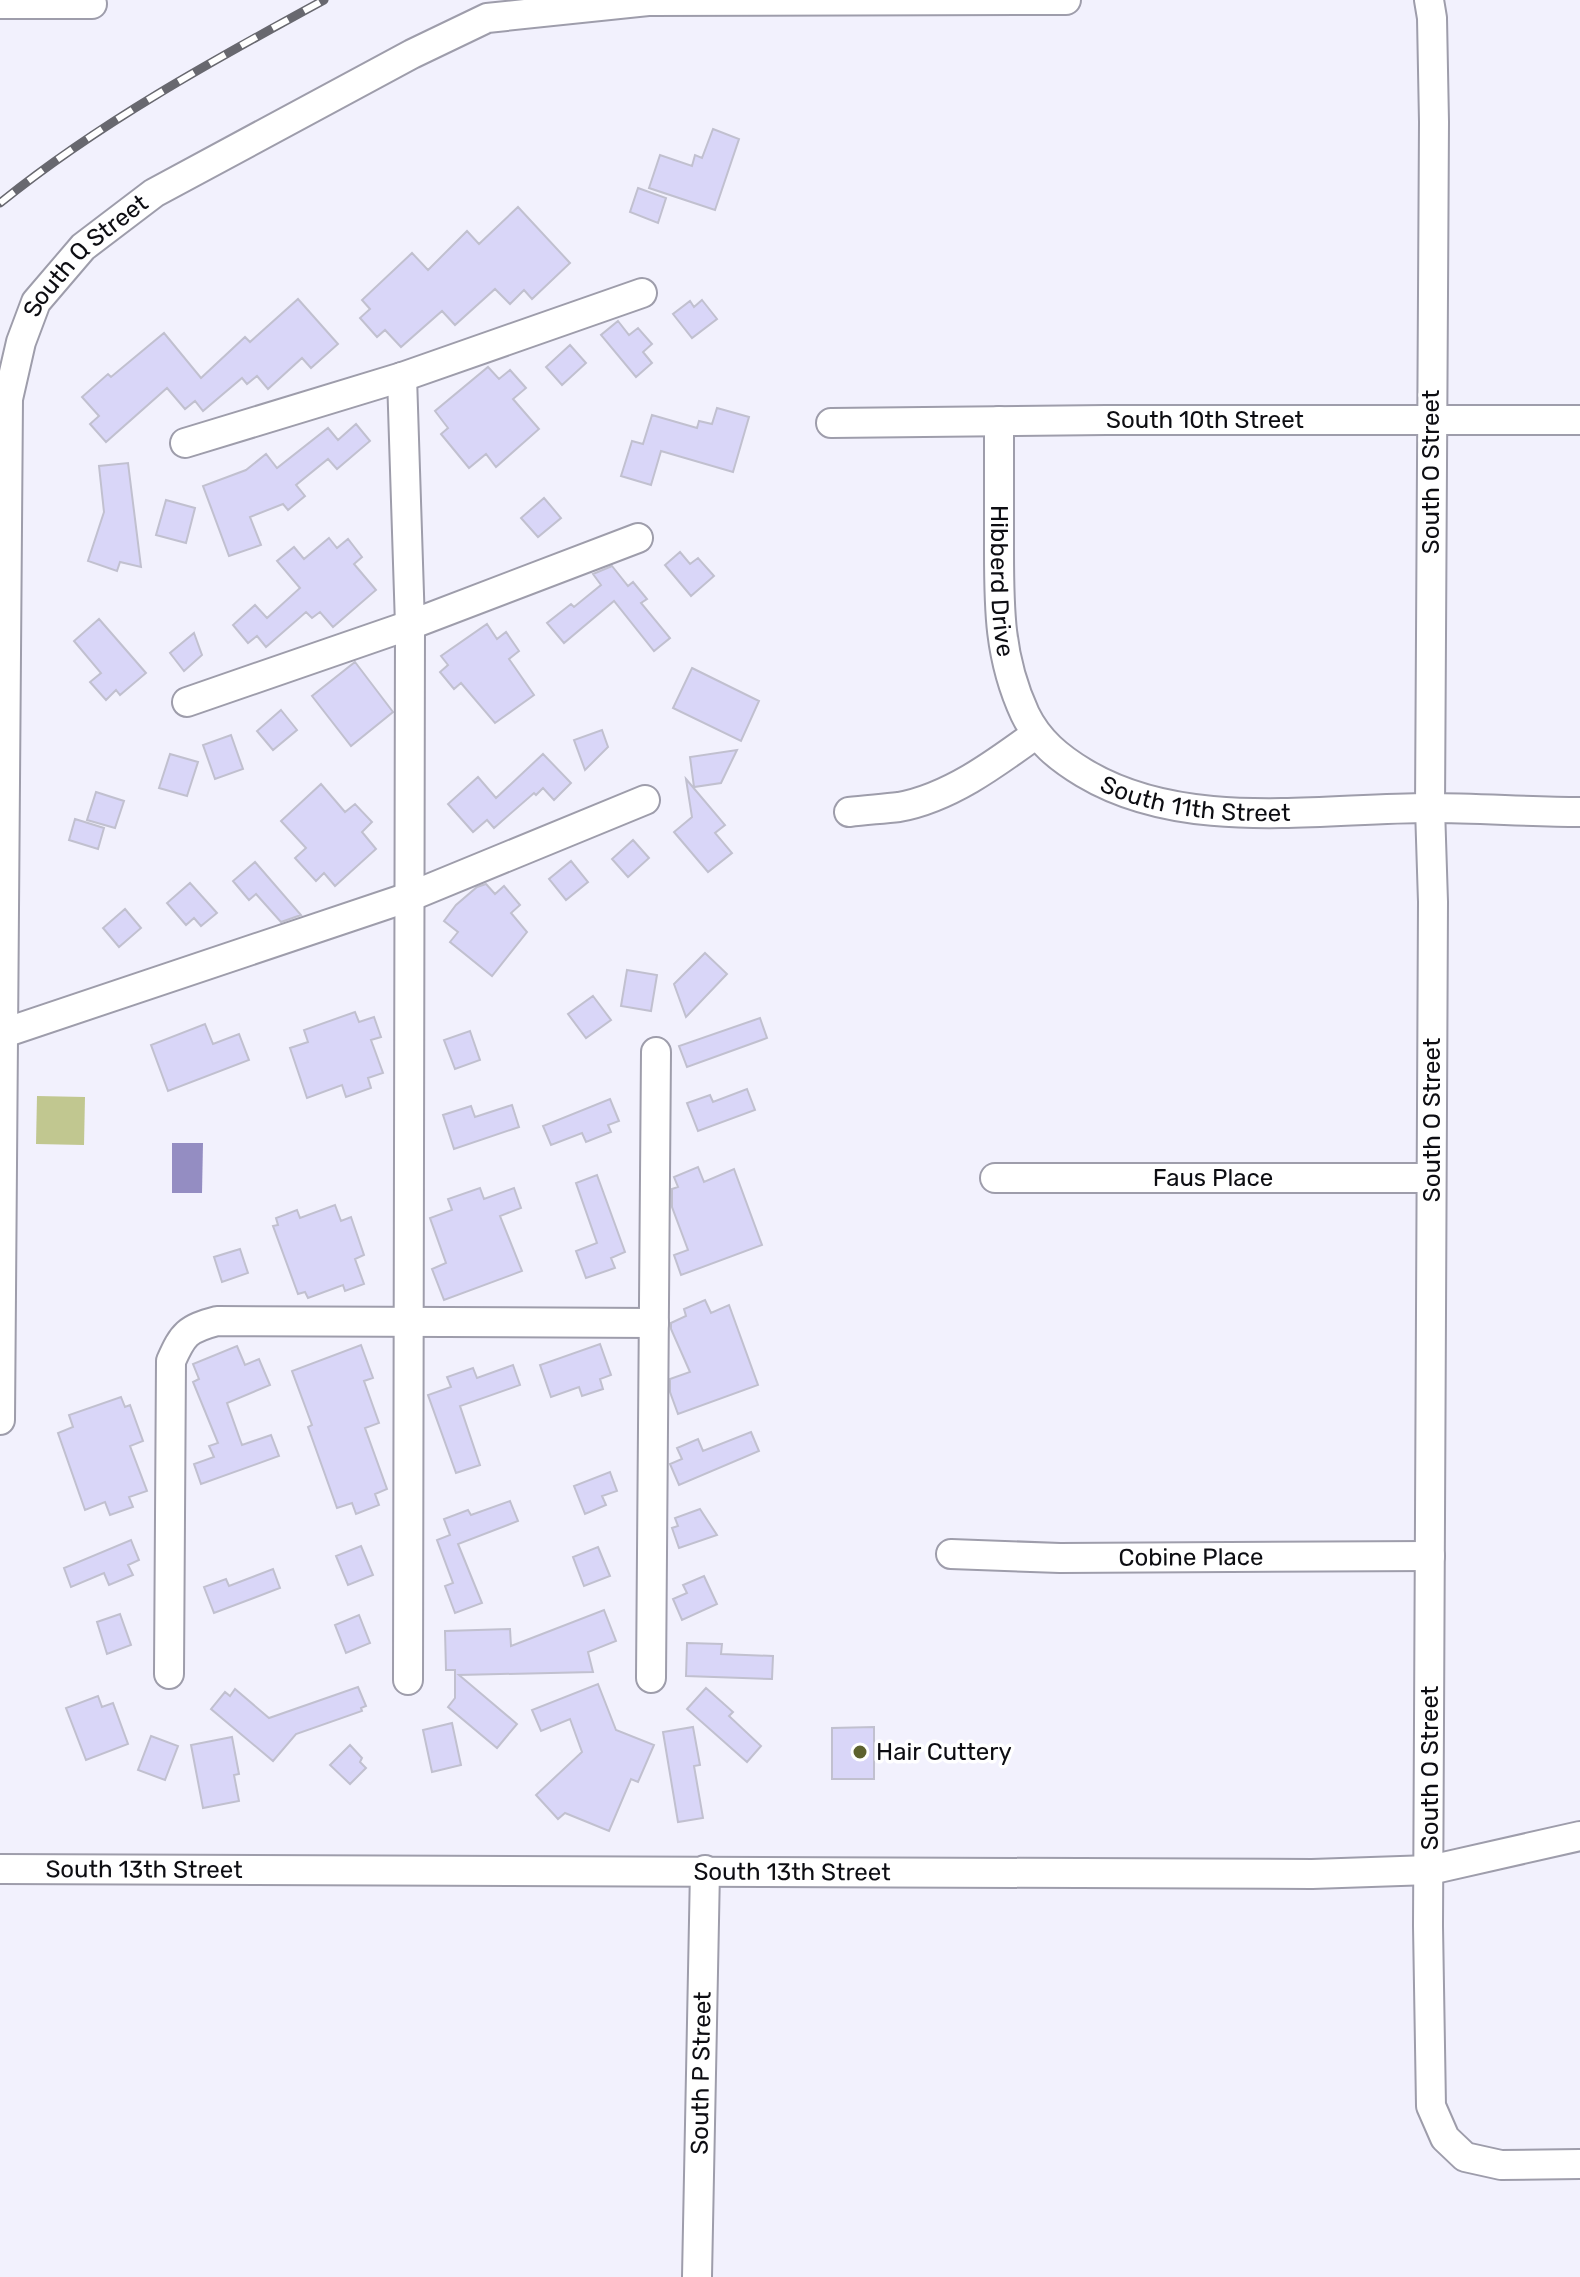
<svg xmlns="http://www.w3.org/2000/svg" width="1580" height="2277" font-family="Rubik,sans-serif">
<rect width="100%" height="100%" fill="#f2f1fd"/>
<path fill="#c1c790" d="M37,1096L85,1097L84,1145L36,1144Z"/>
<path fill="#948dc2" d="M172,1143H203L202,1193H172Z"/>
<path fill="#d9d6f8" stroke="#c1c0cf" stroke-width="2" d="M713,129L739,139L715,210L649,188L660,155L692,166L695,155L702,158Z
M638,188L666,198L658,223L630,212Z
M518,207L570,263L532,299L524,290L510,304L495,289L455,325L442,311L401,347L385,330L377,337L360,318L370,309L362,300L412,253L428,270L467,231L479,244Z
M298,299L338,344L311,368L302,358L268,389L257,376L247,384L242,378L203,411L195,401L185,409L167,388L106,442L90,424L99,416L82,397L108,374L111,377L164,333L201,378L245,337L250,342Z
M702,300L717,319L692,338L673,314L690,301L694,307Z
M618,321L629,335L638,328L652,344L643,352L652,363L636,377L601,335Z
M570,345L586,363L562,385L546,367Z
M488,367L499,379L510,370L526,388L513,399L539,429L496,467L486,454L469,468L441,434L448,428L435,411Z
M717,408L749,417L733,472L661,451L651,485L621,476L632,441L643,444L652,415L697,428L699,421L712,424Z
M356,424L370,441L337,469L328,459L296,485L305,496L288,510L283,504L250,517L261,545L229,556L203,486L246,470L266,454L277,468L328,428L338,440Z
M128,463L141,567L120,562L117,571L88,561L104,512L99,466Z
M544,498L561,518L538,537L521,518Z
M166,500L195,508L186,543L156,535Z
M329,538L337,548L348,539L362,557L354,564L376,590L333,627L320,612L312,618L306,612L266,647L257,636L248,643L233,625L255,605L267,618L300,588L277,561L294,547L304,559Z
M680,552L690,564L698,558L714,576L691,596L665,565Z
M612,566L628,586L633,582L647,599L641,603L670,638L654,651L614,601L564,643L547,623L571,604L574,607L601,585L593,574Z
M99,619L146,673L120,695L116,690L106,700L90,682L101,673L74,641Z
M487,624L497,639L506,632L519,651L509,659L534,695L495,723L461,683L454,689L440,672L448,665L441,656Z
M194,633L202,655L184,671L170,653Z
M355,662L393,712L351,746L312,696Z
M692,668L759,701L741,741L673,708Z
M281,710L297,730L273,750L257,731Z
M602,730L608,747L585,770L574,740Z
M231,735L243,769L215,779L203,745Z
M737,750L721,783L694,787L690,757Z
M170,754L198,762L187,796L159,788Z
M543,754L571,783L554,800L543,788L536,795L534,793L494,828L487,820L473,832L448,804L478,777L496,798Z
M686,779L725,825L715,833L732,853L708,872L674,832L692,817Z
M321,784L345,812L355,804L372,822L362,832L376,849L335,886L324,873L316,881L295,858L306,848L281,821Z
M96,792L124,801L115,828L87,820Z
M75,819L104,828L98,849L69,840Z
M633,840L649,858L628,877L612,859Z
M571,861L588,882L566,900L549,879Z
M255,862L301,915L281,922L256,894L249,900L233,881Z
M190,883L217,913L201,926L194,918L186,925L167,903Z
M486,884L495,894L504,886L520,905L511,913L527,932L492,976L450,942L458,932L444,921L456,905L477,887Z
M125,909L141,928L119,947L103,928Z
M705,953L727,974L686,1017L674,984Z
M627,970L657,975L651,1011L621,1006Z
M593,996L611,1020L586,1038L568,1014Z
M355,1012L359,1022L374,1017L381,1037L371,1040L383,1073L368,1078L371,1088L346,1097L342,1085L307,1098L290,1048L308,1042L304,1030Z
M760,1018L767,1038L687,1067L679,1046Z
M205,1024L213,1044L239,1034L249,1060L168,1091L151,1045Z
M470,1031L480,1060L455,1069L444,1040Z
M747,1089L755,1110L698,1131L687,1103L710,1095L713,1102Z
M610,1099L619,1121L608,1125L611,1132L586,1142L582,1133L551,1145L543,1126Z
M512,1105L519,1127L454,1149L443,1115L471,1106L475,1117Z
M698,1167L704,1182L734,1169L762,1245L681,1275L674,1255L688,1250L672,1207V1189L678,1187L674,1177Z
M597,1175L625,1252L611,1258L615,1268L586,1278L576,1251L597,1243L576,1183Z
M480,1188L484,1199L514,1188L521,1208L500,1216L522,1271L444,1300L432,1269L446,1263L430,1218L452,1210L448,1199Z
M335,1205L341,1221L351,1217L364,1255L355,1259L364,1284L345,1291L343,1285L308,1298L305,1292L298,1294L273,1226L278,1225L276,1218L297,1210L300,1218Z
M240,1249L248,1273L222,1282L214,1257Z
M705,1300L711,1313L729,1305L758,1385L678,1414L670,1392V1379L690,1372L671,1329V1323L686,1316L684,1309Z
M600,1344L611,1375L600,1379L603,1389L582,1396L579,1387L551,1397L540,1365Z
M361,1345L373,1378L364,1381L379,1423L365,1428L387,1489L375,1494L379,1505L356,1514L352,1503L337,1508L308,1427L312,1425L292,1371Z
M237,1346L245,1365L259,1359L270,1385L227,1403L242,1445L271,1435L279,1456L201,1484L194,1464L214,1457L209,1446L218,1443L193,1382L199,1379L193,1364Z
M513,1365L520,1385L460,1406L480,1465L456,1473L428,1395L451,1387L447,1377L473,1368L477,1378Z
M121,1397L125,1407L130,1405L143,1441L130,1446L147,1491L129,1497L133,1507L110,1515L105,1502L85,1510L58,1433L73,1427L69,1415Z
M751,1432L759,1451L679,1485L670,1464L682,1459L677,1448L698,1439L703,1451Z
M610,1472L617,1491L602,1496L606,1505L585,1514L574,1486Z
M510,1501L518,1521L458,1544L482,1603L455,1613L445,1586L453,1583L437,1540L450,1535L444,1519L468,1510L471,1515Z
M700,1509L717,1535L679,1548L672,1528L678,1526L675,1518Z
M131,1540L139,1560L128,1565L133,1575L109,1585L104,1573L71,1587L64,1568Z
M361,1546L373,1575L348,1585L336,1556Z
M598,1547L610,1576L584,1586L573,1557Z
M273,1569L280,1588L214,1613L204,1587L226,1579L229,1586Z
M704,1576L717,1604L682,1620L673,1599L687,1593L683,1585Z
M604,1610L616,1641L588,1652L593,1672L459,1675L517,1724L497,1748L448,1707L455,1698V1670H446L445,1631L510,1629L511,1646Z
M120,1614L131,1645L107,1654L97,1622Z
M359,1615L370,1643L346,1653L335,1625Z
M687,1643L722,1644L721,1654L773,1656L772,1679L686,1676Z
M598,1684L616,1730L654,1745L638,1782L631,1779L609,1831L565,1813L558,1819L536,1795L582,1752L570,1719L541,1731L532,1710Z
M358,1687L366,1706L361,1708L362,1711L296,1734L273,1761L211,1709L225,1692L230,1696L235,1689L269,1718Z
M706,1688L733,1712L729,1716L761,1746L747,1762L687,1709Z
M98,1696L102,1707L113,1703L128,1744L86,1760L66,1708Z
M452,1723L461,1765L432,1772L423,1730Z
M693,1727L700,1765L694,1766L703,1818L678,1822L663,1732Z
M874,1727V1779H832V1728Z
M151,1736L178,1746L165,1780L138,1770Z
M232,1737L239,1774L234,1775L239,1801L203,1808L191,1745Z
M350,1745L362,1758L360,1762L366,1768L350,1784L330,1765Z"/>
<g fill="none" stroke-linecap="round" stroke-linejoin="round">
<g stroke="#9e9dab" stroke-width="32">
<g id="minor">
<path d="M1429,0L1432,18L1434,122L1430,808L1433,902L1428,1926L1431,2106L1445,2138L1465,2157L1501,2165L1580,2164"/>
<path d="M0,4H92"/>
<path d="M402,377L410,625L408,1680"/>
<path id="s1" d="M999,421C999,462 999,502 999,543C999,604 998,656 1025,714C1038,741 1059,758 1084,773C1184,833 1317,808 1429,808C1479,808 1530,812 1580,812"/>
<path id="s2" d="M831,423L1106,420H1580"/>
<path d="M185,443L402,377L642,293"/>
<path d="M187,702L410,625L638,538"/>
<path d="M849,812C865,810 882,809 899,807C949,798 995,764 1036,734"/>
<path d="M1,1034L409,897L645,800"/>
<path id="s3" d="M995,1178H1431"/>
<path id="s4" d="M0,1420L8,399L21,342L36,302L83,247L154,193L412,54L487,18L648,1L1066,0"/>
<path id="s5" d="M951,1554L1060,1558L1430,1556"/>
<path d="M169,1674L171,1361C183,1334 187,1329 217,1321L654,1323"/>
<path d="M651,1678L656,1052"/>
<path id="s6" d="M0,1869L1312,1874L1430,1870L1580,1836"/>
<path id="s7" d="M697,2277L705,1870"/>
</g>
</g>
<use href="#minor" stroke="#fff" stroke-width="28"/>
<g stroke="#68686f" stroke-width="9">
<path id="rail" d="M0,203C99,123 212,61 324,0"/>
</g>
<use href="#rail" stroke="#fff" stroke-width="6" stroke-dasharray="18" stroke-linecap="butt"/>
</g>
<circle fill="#5d612e" stroke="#fff" stroke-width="3" cx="860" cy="1752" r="8"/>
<g text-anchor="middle" stroke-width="7" stroke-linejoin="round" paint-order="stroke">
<g font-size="24" fill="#0d0d12" stroke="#fff">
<text dy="8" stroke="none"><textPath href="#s4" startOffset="1190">South Q Street</textPath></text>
<text dy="8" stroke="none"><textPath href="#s2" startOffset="374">South 10th Street</textPath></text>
<text transform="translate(1431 472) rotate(-90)" y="8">South O Street</text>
<text dy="8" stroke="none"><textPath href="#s1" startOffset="160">Hibberd Drive</textPath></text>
<text dy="8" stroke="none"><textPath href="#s1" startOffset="498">South 11th Street</textPath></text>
<text transform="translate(1432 1120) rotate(-90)" y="8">South O Street</text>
<text dy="8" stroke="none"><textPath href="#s3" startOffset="218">Faus Place</textPath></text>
<text dy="8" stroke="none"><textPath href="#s5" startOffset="240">Cobine Place</textPath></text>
<text transform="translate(1430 1768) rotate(-90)" y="8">South O Street</text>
<text dy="8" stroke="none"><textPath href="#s6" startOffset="144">South 13th Street</textPath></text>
<text dy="8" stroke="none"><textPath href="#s6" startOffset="792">South 13th Street</textPath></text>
<text dy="8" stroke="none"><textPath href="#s7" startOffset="204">South P Street</textPath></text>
</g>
<g font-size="24" fill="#0d0d12" stroke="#fff" text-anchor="start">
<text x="876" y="1760">Hair Cuttery</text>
</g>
</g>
</svg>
